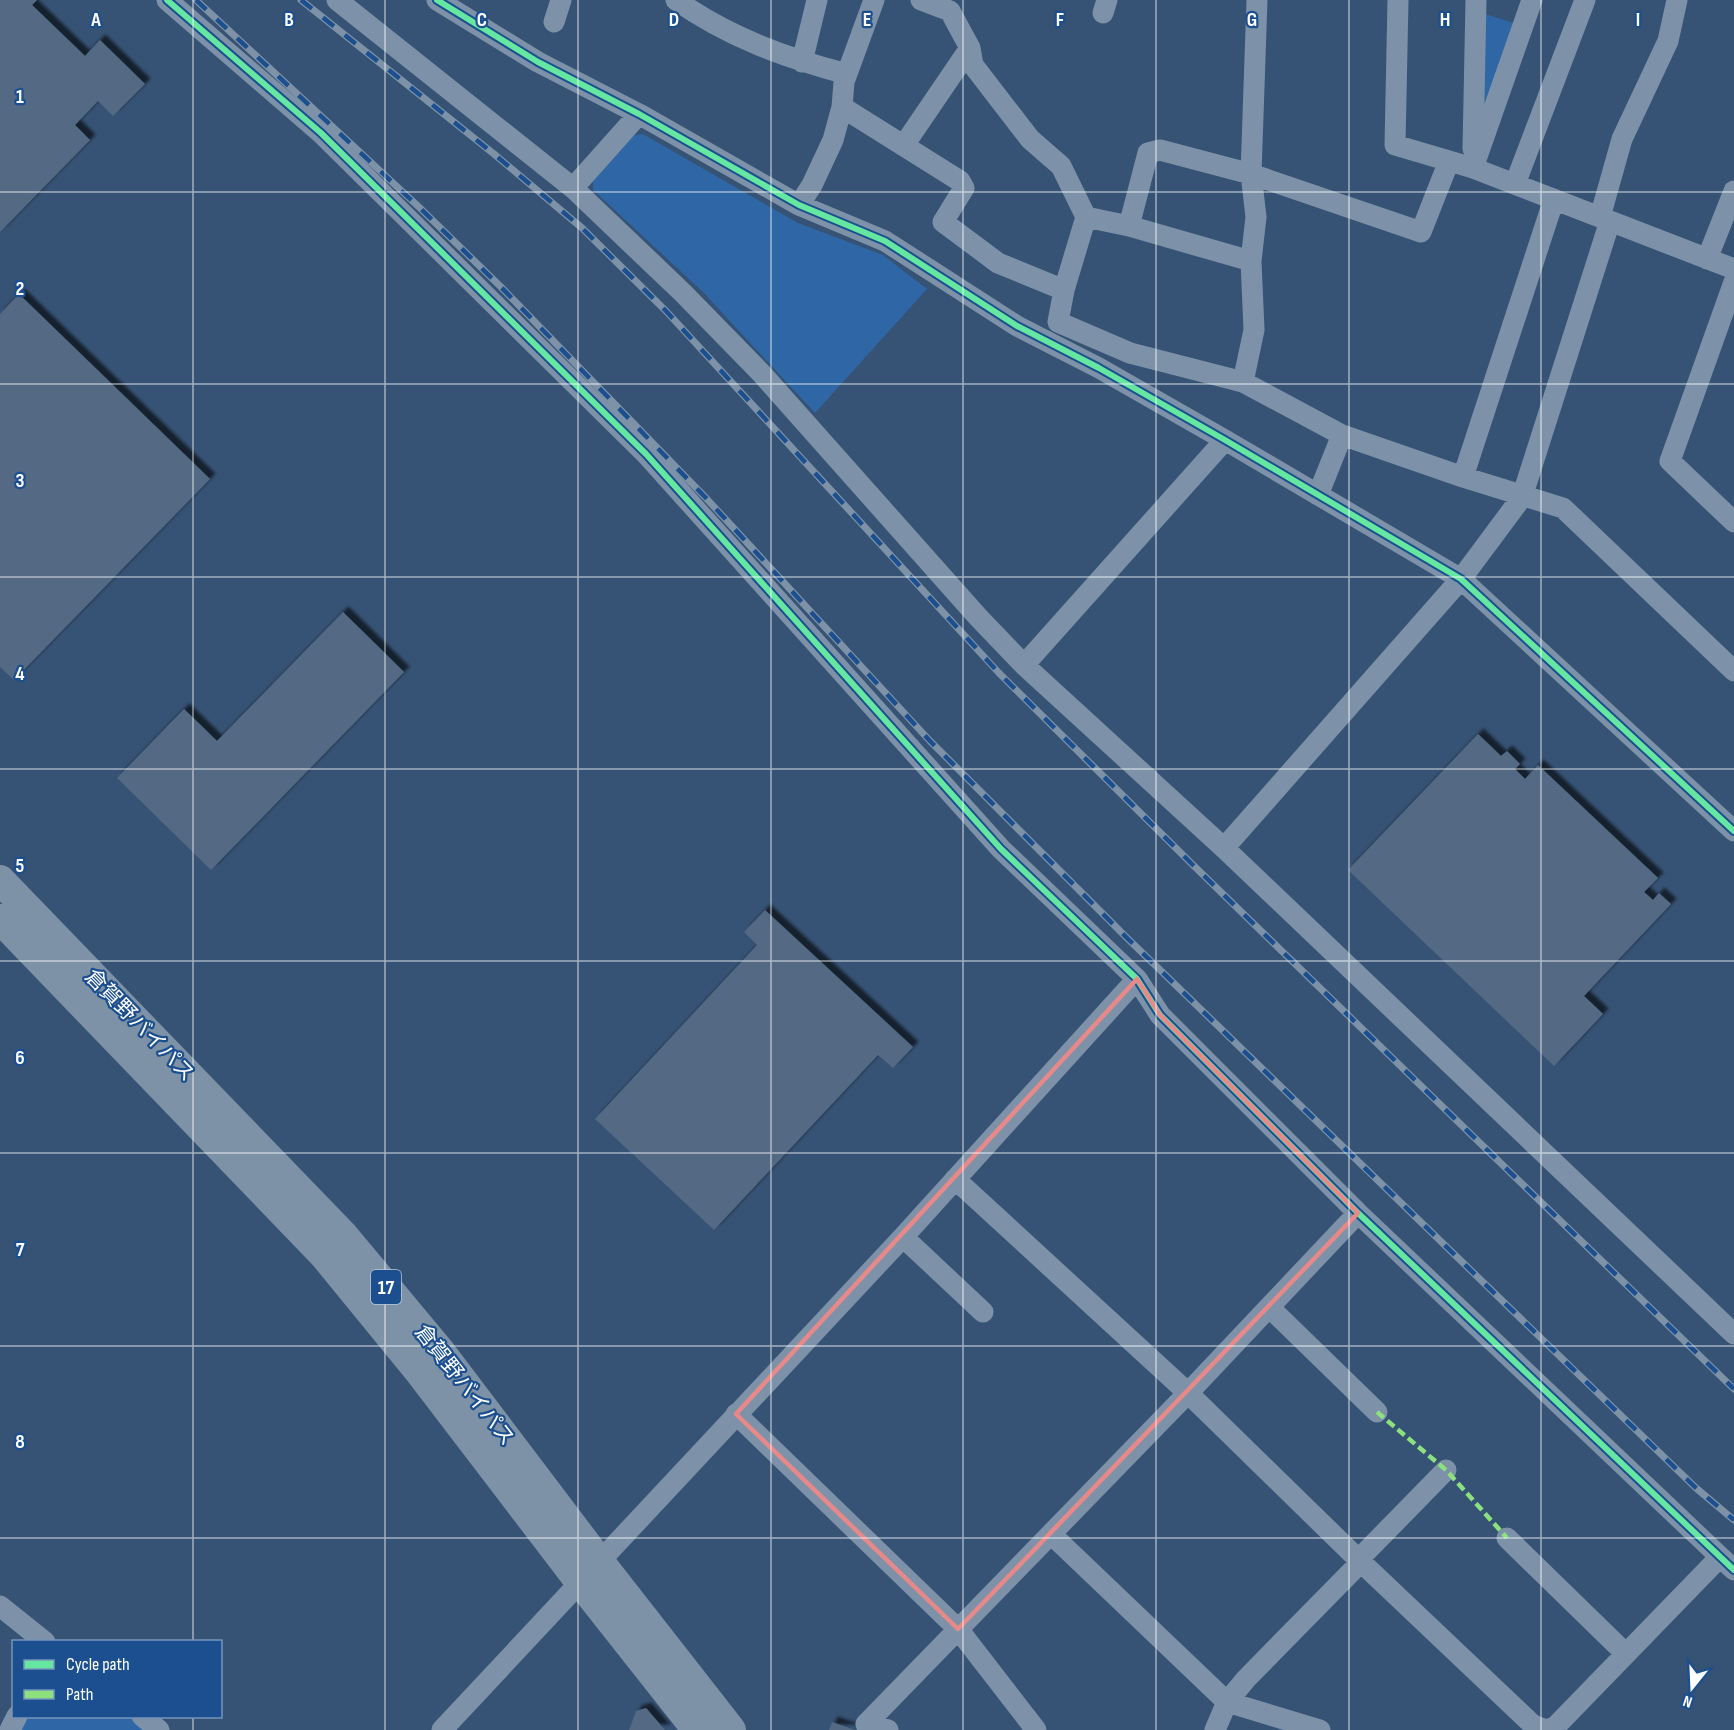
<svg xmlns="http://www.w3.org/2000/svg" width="1734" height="1730" font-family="'Sofia Sans Condensed','Noto Sans JP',sans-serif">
<defs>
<filter id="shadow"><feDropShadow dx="5.5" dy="-5.5" stdDeviation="1.5" flood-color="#0009"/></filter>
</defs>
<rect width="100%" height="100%" fill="#365274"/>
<path fill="#2f66a5" d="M1482,13L1517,24L1478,137Z
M643,134L798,223L883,255L927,289L815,413L703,292L593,190V179L630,136Z
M16,1716L143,1717L160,1730H10Z"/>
<path fill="#526984" filter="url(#shadow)" d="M0,0H37L32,5L85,56L100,40L145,84L113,116L98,101L75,125L90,140L0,232Z
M19,294L210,479L14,680L0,667V314Z
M343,612L404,672L211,870L117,778L184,709L217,741Z
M1478,734L1501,756L1507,751L1520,764L1515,769L1525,779L1538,765L1658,878L1644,892L1653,900L1659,893L1671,904L1584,996L1603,1014L1554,1066L1348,870Z
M765,910L913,1047L893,1068L878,1055L714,1230L595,1119L757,945L744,932Z
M646,1708L665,1730H629L636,1711Z
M832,1722L855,1730H829Z"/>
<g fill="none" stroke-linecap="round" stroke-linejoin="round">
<path stroke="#7d92a8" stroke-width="21" d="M167,0L321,133L646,454L1001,849L1137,979L1160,1015L1358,1213L1734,1570
M337,0L573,188L683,293L762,374L978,617L1024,665L1224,848L1734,1334
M437,0L538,62L639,114L799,205L885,241L1017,326L1099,368L1225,440L1461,579L1734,831
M676,0C728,37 786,58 847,74
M921,0L950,11L970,48L973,65L1030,139L1061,166L1086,217L1064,290L1058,322L1130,353L1243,382L1342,435L1463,477L1563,508L1734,671
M1398,0L1395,145L1473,168L1734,269
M1103,13L1107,0
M554,22L561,0
M802,62L817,0
M842,107L960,181L964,188L943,222L998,263L1064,290
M904,145L970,48
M1473,149L1476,0
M1473,168L1532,0
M1515,184L1585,0
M573,188L639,114
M799,205L812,185L833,140L842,107L844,82L874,0
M1086,217L1129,226L1251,261
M1600,217L1622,139L1668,41L1677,0
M1129,226L1148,153L1160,150L1251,174L1421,232L1449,161
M1707,259L1734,191
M1734,282L1670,461L1734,522
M1243,382L1254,330L1251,261L1256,217L1251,174L1257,0
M1463,477L1554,199
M1318,495L1342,435
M1024,665L1225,440
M1224,848L1461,579L1522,497L1610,221
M1358,1213L1188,1393L1361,1562L1533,1725L1546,1730L1555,1727L1719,1558
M903,1237L983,1312
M1269,1307L1377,1412
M736,1414L958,1629L1036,1730
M1051,1534L1227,1702L1320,1730
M1507,1538L1626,1654
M1358,1560L1446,1470
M0,1606L45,1642
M142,1716L159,1730
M10,1730L17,1716
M442,1730L903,1237L1137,979
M888,1730L866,1724L1188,1393L955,1179
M1215,1730L1227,1702L1246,1679L1361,1562"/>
<path stroke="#7e92a7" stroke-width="30" d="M0,880L344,1236L440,1351L599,1561L731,1730
M0,919L324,1255L418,1370L580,1582L697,1730"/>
<g stroke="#7e92a7" stroke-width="7">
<path id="rail" d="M196,0L420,208L501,287L705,497L930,741L1127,938L1696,1488L1734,1520
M301,0L494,154L582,228L666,311L999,673L1193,865L1734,1389"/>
</g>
<use href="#rail" stroke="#1b4f8f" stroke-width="4.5" stroke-dasharray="14" stroke-linecap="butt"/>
<path stroke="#8de07e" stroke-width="4.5" stroke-dasharray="9 4.5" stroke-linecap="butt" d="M1377,1412L1446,1470L1507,1538"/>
<g stroke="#1b4f8f" stroke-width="10">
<path id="cycleway" d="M167,0L321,133L646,454L1001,849L1137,979L1160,1015L1358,1213L1734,1570
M437,0L538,62L639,114L799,205L885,241L1017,326L1099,368L1225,440L1461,579L1734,831"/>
</g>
<use href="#cycleway" stroke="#66e7a1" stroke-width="6"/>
</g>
<path fill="none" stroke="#e88989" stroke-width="4.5" stroke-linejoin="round" d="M1137,979L1160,1015L1358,1213L958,1629L736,1414Z"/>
<path fill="none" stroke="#fff" stroke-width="1.5" stroke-opacity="0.55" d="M193,0V1642M385,0V1730M578,0V1730M771,0V1730M963,0V1730M1156,0V1730M1349,0V1730M1541,0V1730M0,192H1734M0,384H1734M0,577H1734M0,769H1734M0,961H1734M0,1153H1734M0,1346H1734M0,1538H1734M193,1716V1730"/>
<g text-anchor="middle" stroke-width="4.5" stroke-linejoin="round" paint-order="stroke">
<rect fill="#1b4f8f" stroke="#bbcadd" stroke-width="1.5" x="371" y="1270" width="30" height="34" rx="4.5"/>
<g font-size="20" font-weight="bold" fill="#fff">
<text x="386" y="1294">17</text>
</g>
<g font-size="21" fill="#fff" stroke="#1b4f8f">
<text transform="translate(140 1025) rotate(46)" y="7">倉賀野バイパス</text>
<text transform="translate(465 1385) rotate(52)" y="7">倉賀野バイパス</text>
</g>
</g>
<g font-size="20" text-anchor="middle" font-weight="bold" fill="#fff" stroke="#1b4f8f" stroke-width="4.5" stroke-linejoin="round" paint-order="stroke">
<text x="96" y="26">A</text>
<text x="289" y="26">B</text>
<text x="482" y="26">C</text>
<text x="674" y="26">D</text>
<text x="867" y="26">E</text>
<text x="1060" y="26">F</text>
<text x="1252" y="26">G</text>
<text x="1445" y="26">H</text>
<text x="1638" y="26">I</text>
<text x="20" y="103">1</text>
<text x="20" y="295">2</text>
<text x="20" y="487">3</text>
<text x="20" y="680">4</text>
<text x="20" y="872">5</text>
<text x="20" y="1064">6</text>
<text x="20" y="1256">7</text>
<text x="20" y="1448">8</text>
</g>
<rect x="12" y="1640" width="210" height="78" fill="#1b4f8f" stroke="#7695bc" stroke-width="1.5"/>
<rect x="24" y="1660" width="30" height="9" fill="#66e7a1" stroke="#7695bc" stroke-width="1.5"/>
<text x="66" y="1670" font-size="18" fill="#ffffff">Cycle path</text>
<rect x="24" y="1690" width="30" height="9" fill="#8de07e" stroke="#7695bc" stroke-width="1.5"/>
<text x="66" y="1700" font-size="18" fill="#ffffff">Path</text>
<g transform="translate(1692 1688) rotate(198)" stroke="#1b4f8f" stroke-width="4.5" paint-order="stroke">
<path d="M0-4.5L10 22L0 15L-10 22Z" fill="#ffffff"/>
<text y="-9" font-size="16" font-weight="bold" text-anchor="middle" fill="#ffffff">N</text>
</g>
</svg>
